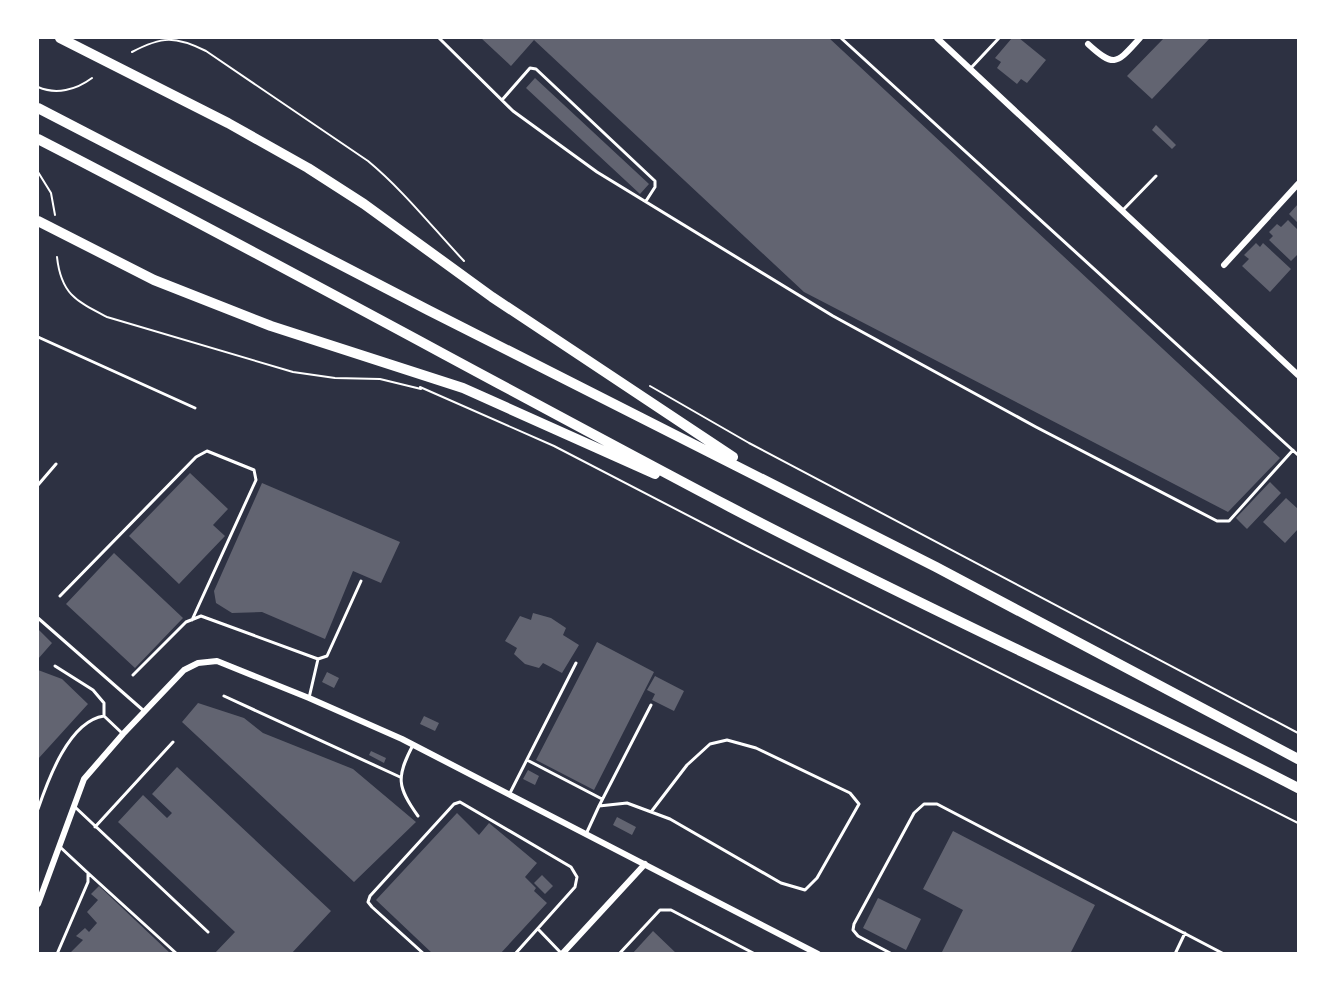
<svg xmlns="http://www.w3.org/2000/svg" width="1336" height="991" font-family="'Source Sans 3',sans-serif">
<rect width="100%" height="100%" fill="#2d3142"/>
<path fill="#626471" d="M481,38H829L1280,458L1228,512L804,292L534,40L511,66Z
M1012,38H1019L1046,60L1027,83L1021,79L1017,84L997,68L1001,62L995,58Z
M1164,38H1210L1152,99L1127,76Z
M535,78L649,184L640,194L526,88Z
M1156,125L1176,145L1172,149L1152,130Z
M1298,204V223L1289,214Z
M1288,220L1298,230V254L1291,261L1269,240L1273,236L1269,232L1277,224L1281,227Z
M1256,243L1260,247L1263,243L1291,269L1270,292L1242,266L1249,259L1244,255Z
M190,473L228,509L213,525L225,536L179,584L129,536Z
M1270,482L1281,493L1247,529L1236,518Z
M262,483L400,542L381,583L353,571L325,639L262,612L232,613L216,603L214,591Z
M1286,498L1298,509V529L1285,543L1263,522Z
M114,553L183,618L135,668L66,604Z
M533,613L551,618L566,628L563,635L579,645L562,673L543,663L539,668L525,664L514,654L517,648L505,641L520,616L531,620Z
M38,629L52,643L38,659Z
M597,642L654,672L594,790L536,760Z
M38,670L62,679L88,704L38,759Z
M327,672L339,678L334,688L322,682Z
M655,676L684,691L674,711L652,700L655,694L647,690Z
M198,703L244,718L263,733L353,769L416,822L354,882L182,722Z
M424,716L439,723L435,731L420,724Z
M371,751L386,758L384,763L369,755Z
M177,767L331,911L291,954H214L235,932L118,822L143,795L167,818L172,813L152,794Z
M528,770L539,776L535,785L523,779Z
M457,813L479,835L489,823L537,863L525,877L536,888L534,891L547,903L500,954H433L376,900Z
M617,817L636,827L632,835L613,825Z
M953,831L1095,905L1070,954H941L963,910L923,889Z
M542,875L553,886L545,894L534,883Z
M99,886L171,954H69L83,940L76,936L85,928L89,932L97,923L87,912L98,900L91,894Z
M878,898L921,919L906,950L863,928Z
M653,931L677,954H632Z"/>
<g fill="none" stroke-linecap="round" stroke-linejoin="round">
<path stroke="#fff" stroke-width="2" d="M132,52C162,36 175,36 206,51L368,161C403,190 432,227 464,261
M38,87C56,95 76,90 92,78
M38,172L51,193L55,215
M57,257C61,294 76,301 107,317L293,372L335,378L380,379L421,389
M650,386L749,443L1298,733
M420,387L554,446L747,546L1298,823"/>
<path stroke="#fff" stroke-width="3" d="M439,38L513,111L597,172L833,316L1036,427L1217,521H1229L1293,450
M841,38L1298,455
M970,69L999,38
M502,100L530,68L536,69L655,181V187L646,201
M1122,211L1156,176
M38,337L195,408
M38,485L56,464
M60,596L196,457L207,451L254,470L256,480L192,620
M38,618L144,711
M318,659L327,656L361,581
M55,666L93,690L104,703V716
M133,675L186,622L201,616L318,659L309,698
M224,696L400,777
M413,745C396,777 397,787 418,816
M527,760L602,799
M510,793L576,663
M599,806L651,705
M75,807L208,932
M38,809C48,780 69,721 104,716L123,734
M95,827L173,742
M587,832L599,806L627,803L670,819L781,883L805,890L817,878L859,804L850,793L756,748L727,740L710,744L687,765L651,812
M88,873L177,954
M538,929L562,954
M57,954L88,882V873L59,846
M424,954L372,907L368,902L370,896L454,804L460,802L571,867L577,877L575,887L515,954
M619,954L660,910H671L755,954
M892,954L858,936L853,930L854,924L914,813L924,804H937L1224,954
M1175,954L1185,933"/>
<path stroke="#fff" stroke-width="6" d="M937,38L1298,375
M1088,44C1115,69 1117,63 1140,38
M1224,265L1298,184
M38,904L84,779L123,734L184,670L198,663L217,661L309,698L402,739L818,954
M562,954L645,864"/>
<path stroke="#fff" stroke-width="10" d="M60,38L228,123L308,168L364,204L492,297L733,457
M38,108L428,310L936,567L1298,759
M38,139C270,258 498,385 730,507C917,605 1111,691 1298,788
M38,221L154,280L271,326L463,388L655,474"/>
</g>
<rect width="1336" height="991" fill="none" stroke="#ffffff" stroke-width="78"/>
</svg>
